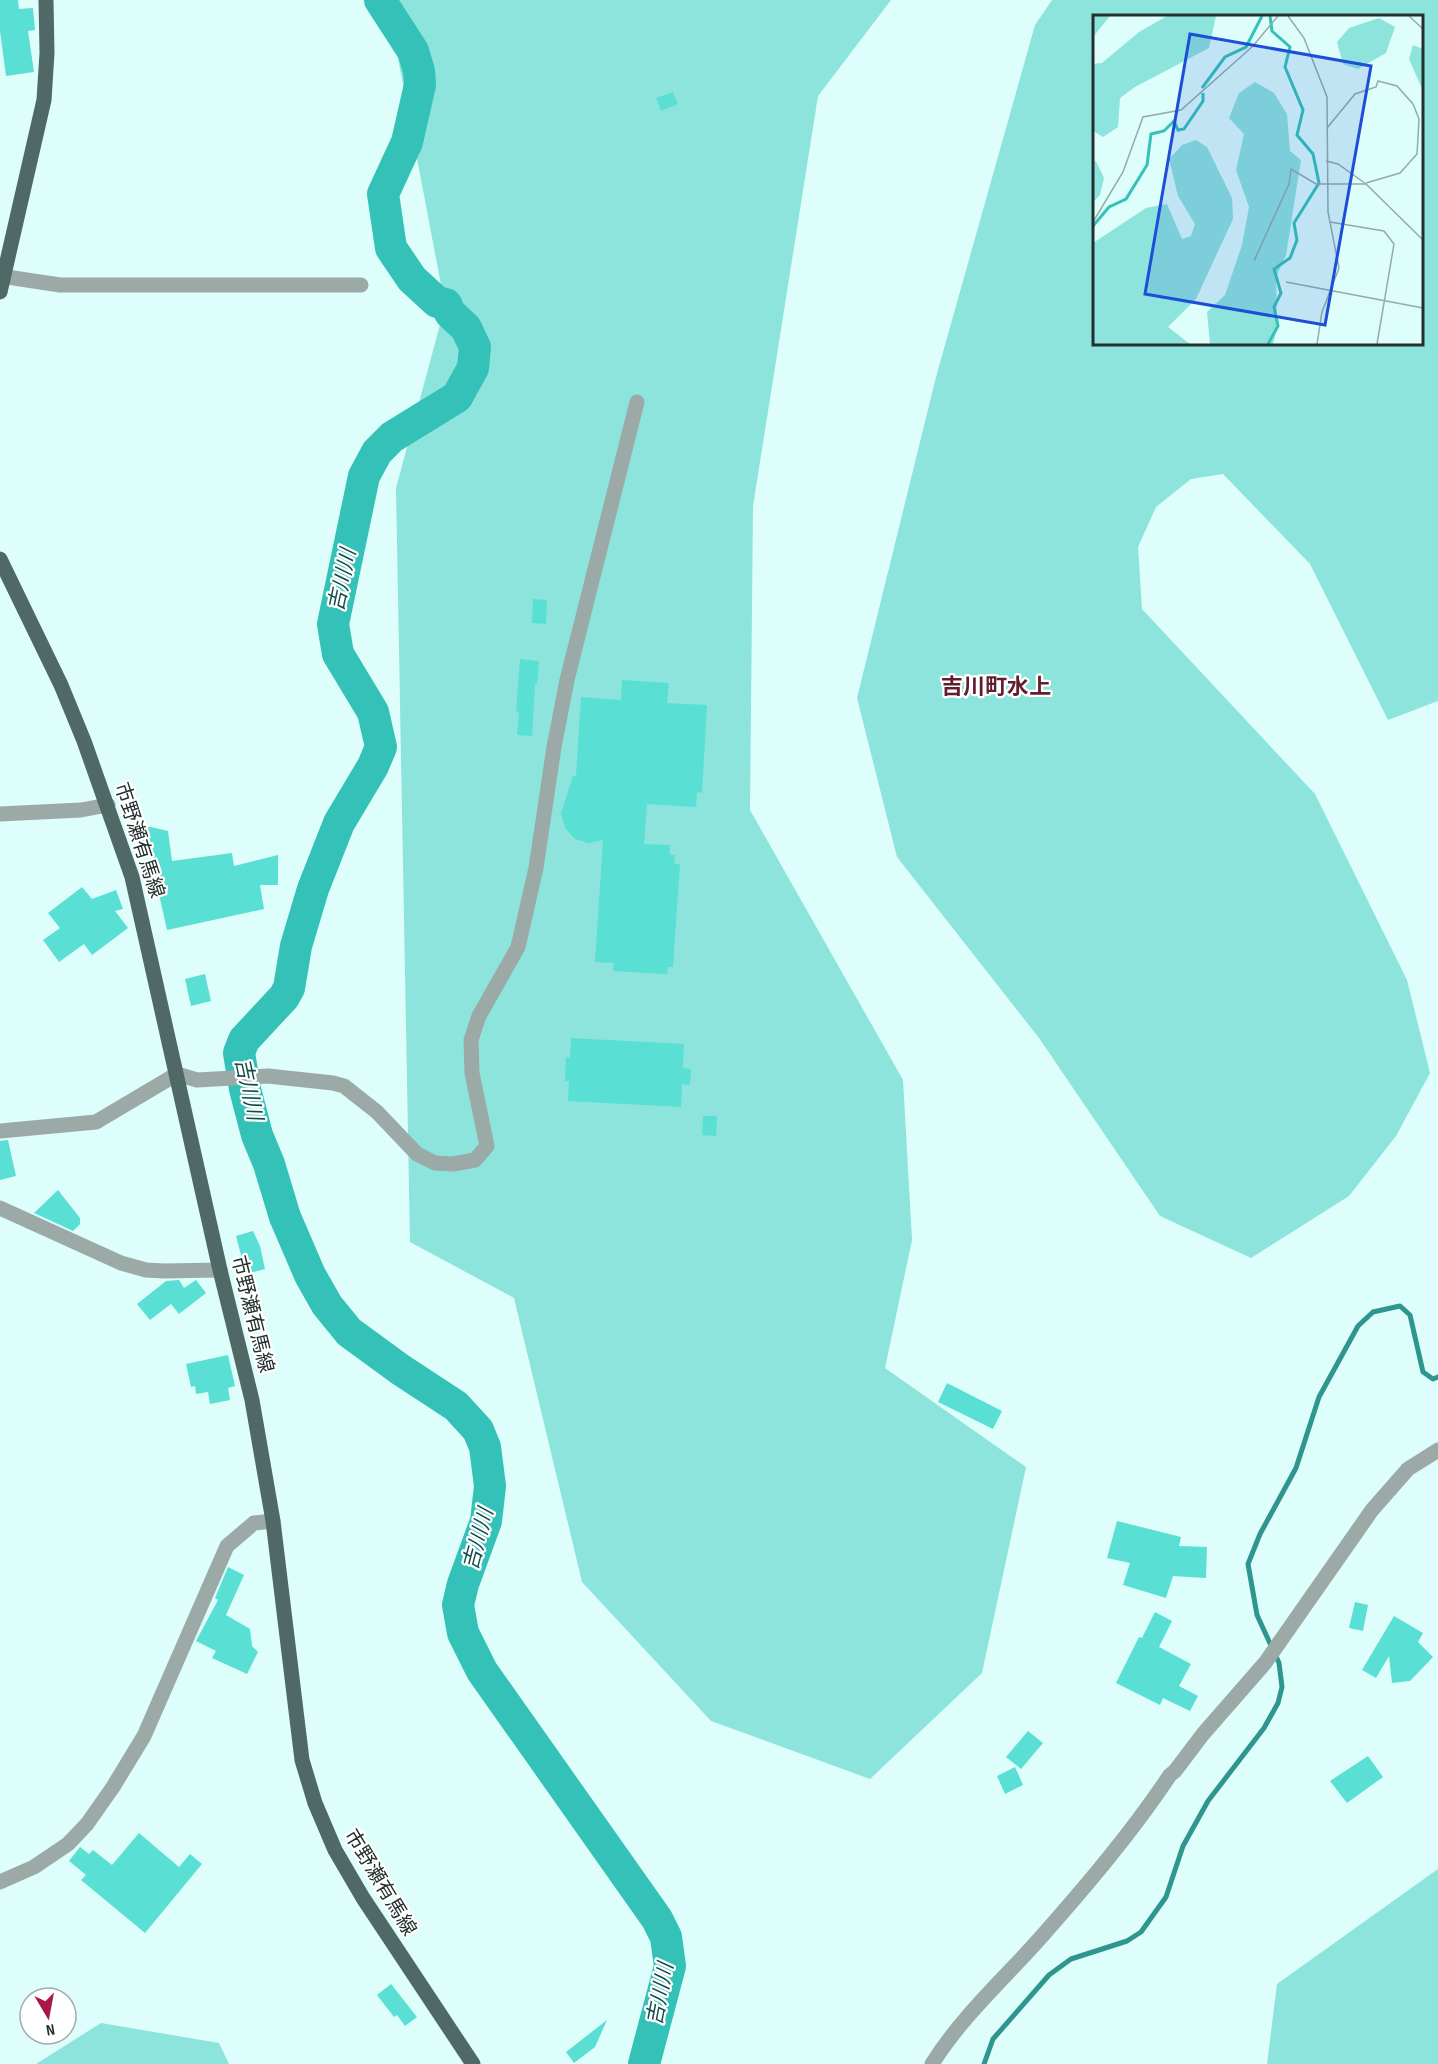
<svg xmlns="http://www.w3.org/2000/svg" width="1438" height="2064" font-family="'Sofia Sans Condensed','Noto Sans JP',sans-serif">
<rect width="100%" height="100%" fill="#ddfefa"/>
<path fill="#8de4dc" fill-rule="evenodd" d="M387,0H891L818,96L753,506L750,810L903,1080L912,1240L885,1368L1026,1467L982,1673L870,1779L711,1721L582,1582L514,1298L410,1242L396,488L445,306Z
M1052,0H1438V701L1388,720L1310,564L1223,474L1191,479L1156,507L1138,547L1142,609L1315,794L1407,980L1430,1073L1396,1136L1349,1196L1251,1258L1160,1216L1039,1038L897,857L857,698L936,377L1035,25ZM1422,16V344H1094V16Z
M1438,1869V2064H1267L1277,1984Z
M101,2023L219,2043L229,2064H36Z"/>
<g fill="none" stroke-linecap="round" stroke-linejoin="round">
<path stroke="#2f968f" stroke-width="5" d="M984,2064L993,2039L1049,1975L1071,1959L1127,1941L1141,1932L1166,1897L1183,1846L1208,1801L1264,1728L1278,1703L1282,1687L1279,1663L1257,1615L1248,1564L1260,1534L1296,1468L1319,1397L1358,1326L1373,1312L1400,1306L1410,1315L1423,1372L1433,1379L1438,1377"/>
<path stroke="#34c2b8" stroke-width="32" d="M380,0L413,51L419,71L420,85L407,142L383,194L391,248L412,279L437,302L446,304L450,313L466,328L475,347L473,368L457,397L392,437L377,452L364,476L333,624L338,654L373,712L381,747L373,766L339,823L313,889L296,946L289,988L284,997L244,1040L239,1053L245,1089L257,1135L269,1164L285,1217L310,1275L327,1305L349,1332L401,1370L456,1406L478,1430L485,1447L490,1486L486,1521L463,1584L458,1605L463,1633L482,1671L657,1919L666,1937L670,1966L644,2064"/>
</g>
<path fill="#5adfd5" d="M0,0H18L19,9L33,8L35,30L28,31L34,72L6,76L0,31Z
M673,92L678,104L661,111L656,98Z
M533,599L547,600L546,624L532,623Z
M520,659L539,661L537,684H535L532,736L517,735L519,712H516Z
M622,680L669,683L667,703L707,705L702,793L697,792L696,807L647,804L644,844L670,845V855H675L674,864H680L673,967H668L667,974L613,971L614,963L595,962L603,840L589,843L575,839L565,828L561,813L573,776H576L581,697L621,700Z
M138,824L168,831L172,861L232,853L234,866L278,855V885H260L264,909L167,930L148,845L141,846Z
M82,887L92,899L116,890L123,909L115,911L128,928L92,955L84,944L59,962L43,940L60,928L48,913Z
M205,974L211,1001L191,1006L185,979Z
M571,1038L684,1044L683,1068L691,1069L690,1085L682,1084L681,1107L568,1101L569,1081H565L566,1057L570,1058Z
M703,1116H717L716,1136L702,1135Z
M8,1140L16,1176L0,1180V1141Z
M58,1190L80,1218V1224L73,1231L34,1213Z
M253,1231L260,1246L265,1269L246,1274L236,1236Z
M179,1280L184,1288L196,1280L206,1293L179,1314L171,1304L150,1320L137,1304L166,1281Z
M228,1355L235,1386L228,1388L230,1400L210,1404L208,1392L196,1394L195,1386L191,1387L186,1364Z
M947,1383L1002,1411L993,1429L938,1402Z
M1117,1521L1181,1537L1179,1546L1207,1547L1206,1578L1173,1576L1166,1598L1123,1585L1130,1563L1107,1558Z
M228,1567L244,1575L226,1615L250,1629L252,1646L258,1652L247,1674L212,1658L216,1651L196,1641L218,1600L215,1598Z
M1355,1602L1368,1605L1363,1631L1349,1628Z
M1155,1612L1172,1621L1159,1647L1191,1664L1179,1686L1198,1696L1190,1711L1163,1698L1160,1705L1116,1683L1139,1637L1142,1638Z
M1394,1616L1423,1633L1418,1642L1433,1657L1410,1681L1392,1683L1389,1656L1376,1678L1362,1670Z
M1028,1731L1043,1743L1021,1769L1006,1757Z
M1368,1756L1383,1777L1347,1803L1330,1781Z
M1015,1767L1023,1785L1005,1794L997,1776Z
M139,1833L179,1867L190,1854L202,1864L145,1933L81,1880L86,1875L69,1861L80,1847L89,1854L93,1850L112,1865Z
M391,1984L417,2017L405,2026L397,2015L394,2017L377,1995Z
M607,2020L595,2047L574,2063L566,2052Z"/>
<g fill="none" stroke-linecap="round" stroke-linejoin="round">
<path stroke="#9ba9a7" stroke-width="15" d="M0,276L60,285H361
M0,814L81,810L108,805
M0,1131L96,1122L177,1074L197,1080L268,1076L333,1083L344,1086L377,1112L417,1154L435,1163L453,1164L475,1160L487,1146L472,1073L471,1040L479,1016L518,947L536,868L554,747L567,680L637,402
M0,1208L121,1263L146,1270L164,1271L220,1270
M0,1882L34,1867L68,1844L87,1824L113,1787L144,1736L227,1546L254,1523L273,1521
M932,2064C962,2016 1005,1978 1042,1936C1087,1885 1132,1832 1170,1775L1175,1771L1203,1734L1265,1663L1372,1510L1408,1469L1438,1450"/>
<path stroke="#516966" stroke-width="15" d="M0,292L44,100L47,53L46,0
M0,559L61,685L84,741L132,877L220,1270L252,1400L273,1521L302,1760L315,1803L335,1850L363,1898L473,2064"/>
</g>
<g text-anchor="middle" stroke-width="4.5" stroke-linejoin="round" paint-order="stroke">
<g font-size="20" fill="#23302e" stroke="#fff">
<text transform="translate(140 840) rotate(72)" y="7">市野瀬有馬線</text>
<text transform="translate(253 1314) rotate(76)" y="7">市野瀬有馬線</text>
<text transform="translate(381 1882) rotate(59)" y="7">市野瀬有馬線</text>
</g>
<g font-size="21" font-style="italic" fill="#124d49" stroke="#fff">
<text transform="translate(342 580) rotate(-78)" y="7">吉川川</text>
<text transform="translate(249 1089) rotate(78)" y="7">吉川川</text>
<text transform="translate(478 1539) rotate(-75)" y="7">吉川川</text>
<text transform="translate(660 1994) rotate(-79)" y="7">吉川川</text>
</g>
<g font-size="22" font-weight="bold" fill="#621d2f" stroke="#fff">
<text x="996" y="694">吉川町水上</text>
</g>
</g>
<g transform="translate(1093 15)">
<rect width="330" height="330" fill="#ddfefa"/>
<path d="M0,1H17L0,22ZM74,1H123L116,33L42,72L27,83L25,112L10,122L0,116V49L9,48L46,17ZM286,3L302,12L293,38L265,54L250,49L244,27L256,13ZM320,30L330,34V76L316,44ZM162,67L181,78L194,99L197,136L208,145L193,240L183,262L184,313L180,329H117L114,297L132,280L149,230L156,192L143,155L151,119L136,103L146,78ZM103,125L114,132L139,183L140,204L103,284L75,312L97,329H0V228L53,193L74,189L89,224L98,221L102,209L85,181L76,144L89,130ZM3,146L11,163L7,180L0,187V147Z" fill="#8de4dc"/>
<path fill="none" stroke="#34c2b8" stroke-width="3" d="M109,73L132,42L153,32L169,1M0,211L16,192L33,184L54,150L58,119L71,116L81,106L85,115L91,114L110,86V78M175,329L185,311L181,292L188,278L181,254L197,243L204,225L201,208L226,168L220,139L204,120L210,95L192,52L197,32L179,16L177,1"/>
<path fill="none" stroke="#93aca8" stroke-width="1.5" d="M195,1L211,23L234,82L235,197L246,253L229,297L224,329M316,1L330,14M234,113L262,79L283,72L285,66L304,71L320,89L326,104L324,139L307,158L273,168M233,146L245,149L273,169M0,207L30,157L50,102L88,95L160,31L185,1M237,207L291,216L301,229L284,329M161,246L196,169L198,154L223,169H273L330,225M193,267L330,293"/>
<path fill="#1d4ed8" fill-opacity="0.15" stroke="#1d4ed8" stroke-width="3" d="M97,19L278,51L232,310L52,279Z"/>
<rect width="330" height="330" fill="none" stroke="#23302e" stroke-width="3"/>
</g>
<g transform="translate(48 2016) rotate(170)"><circle r="28" fill="#ffffff" stroke="#a7acab" stroke-width="1.5"/>
<path d="M0-4.5L10 22L0 15L-10 22Z" fill="#ab174b"/>
<text y="-9" font-size="16" font-weight="bold" text-anchor="middle" fill="#23302e">N</text>
</g>
</svg>
